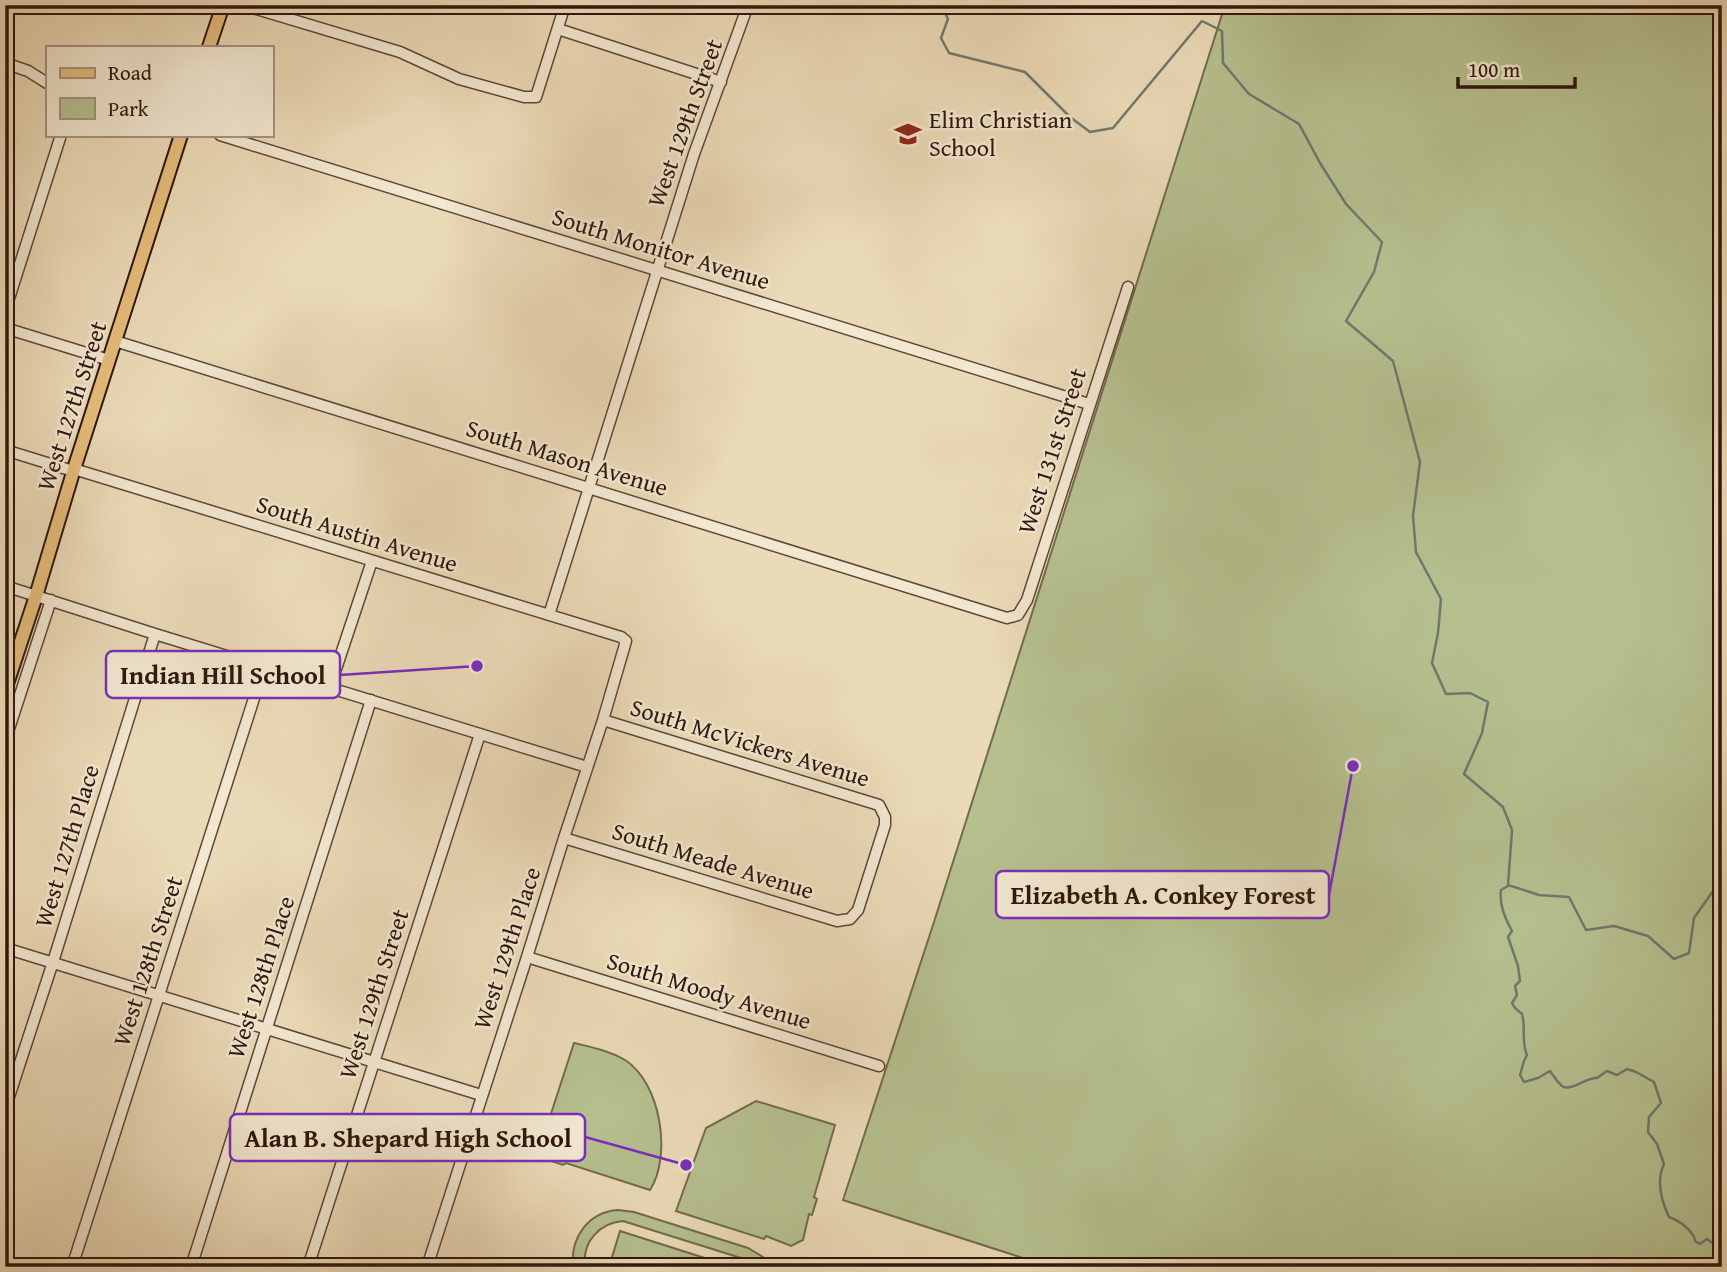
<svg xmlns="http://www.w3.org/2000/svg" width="1727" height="1272" font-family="'Gentium Book Plus',serif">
<rect width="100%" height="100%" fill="#ebdab7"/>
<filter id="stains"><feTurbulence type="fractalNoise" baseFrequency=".00286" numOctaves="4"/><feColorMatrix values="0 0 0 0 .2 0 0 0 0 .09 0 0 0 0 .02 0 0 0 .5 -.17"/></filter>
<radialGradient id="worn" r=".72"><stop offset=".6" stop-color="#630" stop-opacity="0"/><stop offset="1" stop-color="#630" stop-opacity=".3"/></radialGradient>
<path fill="#b6c08f" stroke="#726b4e" stroke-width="2" d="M1225,5H1722V1267H1051L843,1200L934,922Z
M574,1043C591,1047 610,1051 625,1060C661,1083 672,1156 650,1190L566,1163L563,1165L542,1158L537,1149L545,1126H547Z
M756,1101L835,1125L814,1197L817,1199L812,1215L809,1214L803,1240L791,1246L766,1236L764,1239L676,1211L706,1128Z
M618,1210L634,1212L748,1248L763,1257L773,1267H757L744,1259L623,1221C599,1223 582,1242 585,1267H573C570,1238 588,1212 618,1210Z
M620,1231L733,1267H609Z"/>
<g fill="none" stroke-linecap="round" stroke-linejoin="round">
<path stroke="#6e796e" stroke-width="2.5" d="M941,5L948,19L941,38L949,53L1025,72L1070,117L1090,132L1113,128L1202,21L1222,31L1223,63L1249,94L1299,124L1320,163L1346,204L1382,242L1374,272L1346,321L1393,361L1420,462L1413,516L1416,552L1441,599L1438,633L1432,663L1446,694L1470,693L1488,702L1482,733L1464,774L1503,807L1512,830L1508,885L1539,895L1569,897L1586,930L1614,926L1648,936L1674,959L1689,953L1694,918L1713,891L1722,889
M1508,886L1501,890C1499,905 1505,918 1512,931L1508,937L1518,966L1520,981L1515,986L1517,995L1512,1003L1515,1008L1522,1014C1526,1027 1521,1042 1527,1055L1524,1061L1520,1075L1524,1082L1538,1078L1550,1071C1553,1075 1558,1083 1562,1086C1571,1092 1586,1077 1597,1078L1607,1071L1617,1075L1627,1069L1636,1072L1654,1082L1661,1103L1649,1117L1648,1132L1657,1144L1664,1164C1656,1181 1661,1200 1669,1217C1678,1220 1688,1227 1693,1235C1698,1244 1691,1239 1700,1244L1707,1239L1722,1250
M1722,1251L1719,1257L1722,1258"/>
<g stroke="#5e4738" stroke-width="13">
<path id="minor" d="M207,5L221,10
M243,5L400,52L459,79L524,97H536L565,5
M558,29L721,82
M5,63L28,71L47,83
M220,135L1089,404
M5,311L61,135
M5,328L109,360
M115,341L1007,618L1018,615L1027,600L1128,287
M5,450L73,471
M74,469L621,637L626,641L603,720L564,838L527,957L427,1267
M5,586L155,634L587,767
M549,615L694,154L748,5
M330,687L372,561
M5,741L51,600
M564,838L837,921L850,919L858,910L885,825V817L879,805L603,720
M5,948L481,1095
M527,957L879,1066
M5,1109L53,962L155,634
M72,1267L264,667
M191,1267L371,700
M308,1267L480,734"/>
</g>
<g stroke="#2f160d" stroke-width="16">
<path id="major" d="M209,47L223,5
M5,690L36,596L74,469L181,135"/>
</g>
<use href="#minor" stroke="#f2e7d0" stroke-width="10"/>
<use href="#major" stroke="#e6bd7c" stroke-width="12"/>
</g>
<defs>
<g id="school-bare" transform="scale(2.1)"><path d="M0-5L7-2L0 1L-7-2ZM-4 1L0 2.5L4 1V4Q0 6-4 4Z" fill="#8f2418" stroke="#f2e7d0" stroke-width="2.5" paint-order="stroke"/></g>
</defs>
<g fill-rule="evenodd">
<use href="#school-bare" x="908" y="134"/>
</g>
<g text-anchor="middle" stroke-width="5" stroke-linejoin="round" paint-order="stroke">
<g font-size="24" fill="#2f160d" stroke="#f2e7d0" text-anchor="start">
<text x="929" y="128">Elim Christian<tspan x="929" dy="28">School</tspan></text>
</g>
<g font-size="24" fill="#2f160d" stroke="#f2e7d0">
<text transform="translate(685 123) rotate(-70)" y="8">West 129th Street</text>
<text transform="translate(661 249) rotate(17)" y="8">South Monitor Avenue</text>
<text transform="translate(72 406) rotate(-72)" y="8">West 127th Street</text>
<text transform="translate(1052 451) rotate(-72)" y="8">West 131st Street</text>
<text transform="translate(567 458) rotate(17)" y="8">South Mason Avenue</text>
<text transform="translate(357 534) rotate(17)" y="8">South Austin Avenue</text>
<text transform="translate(750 743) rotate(17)" y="8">South McVickers Avenue</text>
<text transform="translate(67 846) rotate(-73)" y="8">West 127th Place</text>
<text transform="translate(713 861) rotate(17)" y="8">South Meade Avenue</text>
<text transform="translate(507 948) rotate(-72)" y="8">West 129th Place</text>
<text transform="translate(148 961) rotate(-72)" y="8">West 128th Street</text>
<text transform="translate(261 977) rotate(-72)" y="8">West 128th Place</text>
<text transform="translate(709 991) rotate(17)" y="8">South Moody Avenue</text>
<text transform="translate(374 994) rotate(-72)" y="8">West 129th Street</text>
</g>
</g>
<path fill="none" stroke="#7b2cbf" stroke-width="2.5" d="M477 666L340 675M1353 766L1329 895M686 1165L585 1137"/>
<g fill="#7b2cbf" stroke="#f2e7d0" stroke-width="2.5">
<circle cx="477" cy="666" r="7"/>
<circle cx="1353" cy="766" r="7"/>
<circle cx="686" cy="1165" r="7"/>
</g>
<g fill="#f2e7d0" stroke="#7b2cbf" stroke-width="2.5">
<rect x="106" y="651" width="234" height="47" rx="7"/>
<rect x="996" y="871" width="333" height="47" rx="7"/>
<rect x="230" y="1114" width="355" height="47" rx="7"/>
</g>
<g font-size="26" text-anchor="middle" font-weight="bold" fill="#2f160d">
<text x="223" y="684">Indian Hill School</text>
<text x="1163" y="904">Elizabeth A. Conkey Forest</text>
<text x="408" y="1147">Alan B. Shepard High School</text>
</g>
<rect width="1727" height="1272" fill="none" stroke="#ebdab7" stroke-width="28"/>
<rect x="7" y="7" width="1713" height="1258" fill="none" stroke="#2f160d" stroke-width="3.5"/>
<rect x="14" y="14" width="1699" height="1244" fill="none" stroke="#2f160d" stroke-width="2"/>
<rect x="46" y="46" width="228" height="91" fill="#f2e7d0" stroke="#a49382" stroke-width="2"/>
<rect x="60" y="68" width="35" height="10" fill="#e6bd7c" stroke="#a49382" stroke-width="2"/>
<text x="108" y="80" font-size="21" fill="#2f160d">Road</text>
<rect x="60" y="98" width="35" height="21" fill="#b6c08f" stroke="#a49382" stroke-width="2"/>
<text x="108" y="116" font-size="21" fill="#2f160d">Park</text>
<path d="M1458 77v10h117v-10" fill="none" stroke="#2f160d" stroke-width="3.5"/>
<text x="1468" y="77" font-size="21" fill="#2f160d" stroke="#f2e7d0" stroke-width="5" paint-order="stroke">100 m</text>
<rect width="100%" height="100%" filter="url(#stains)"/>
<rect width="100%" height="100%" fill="url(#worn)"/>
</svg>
